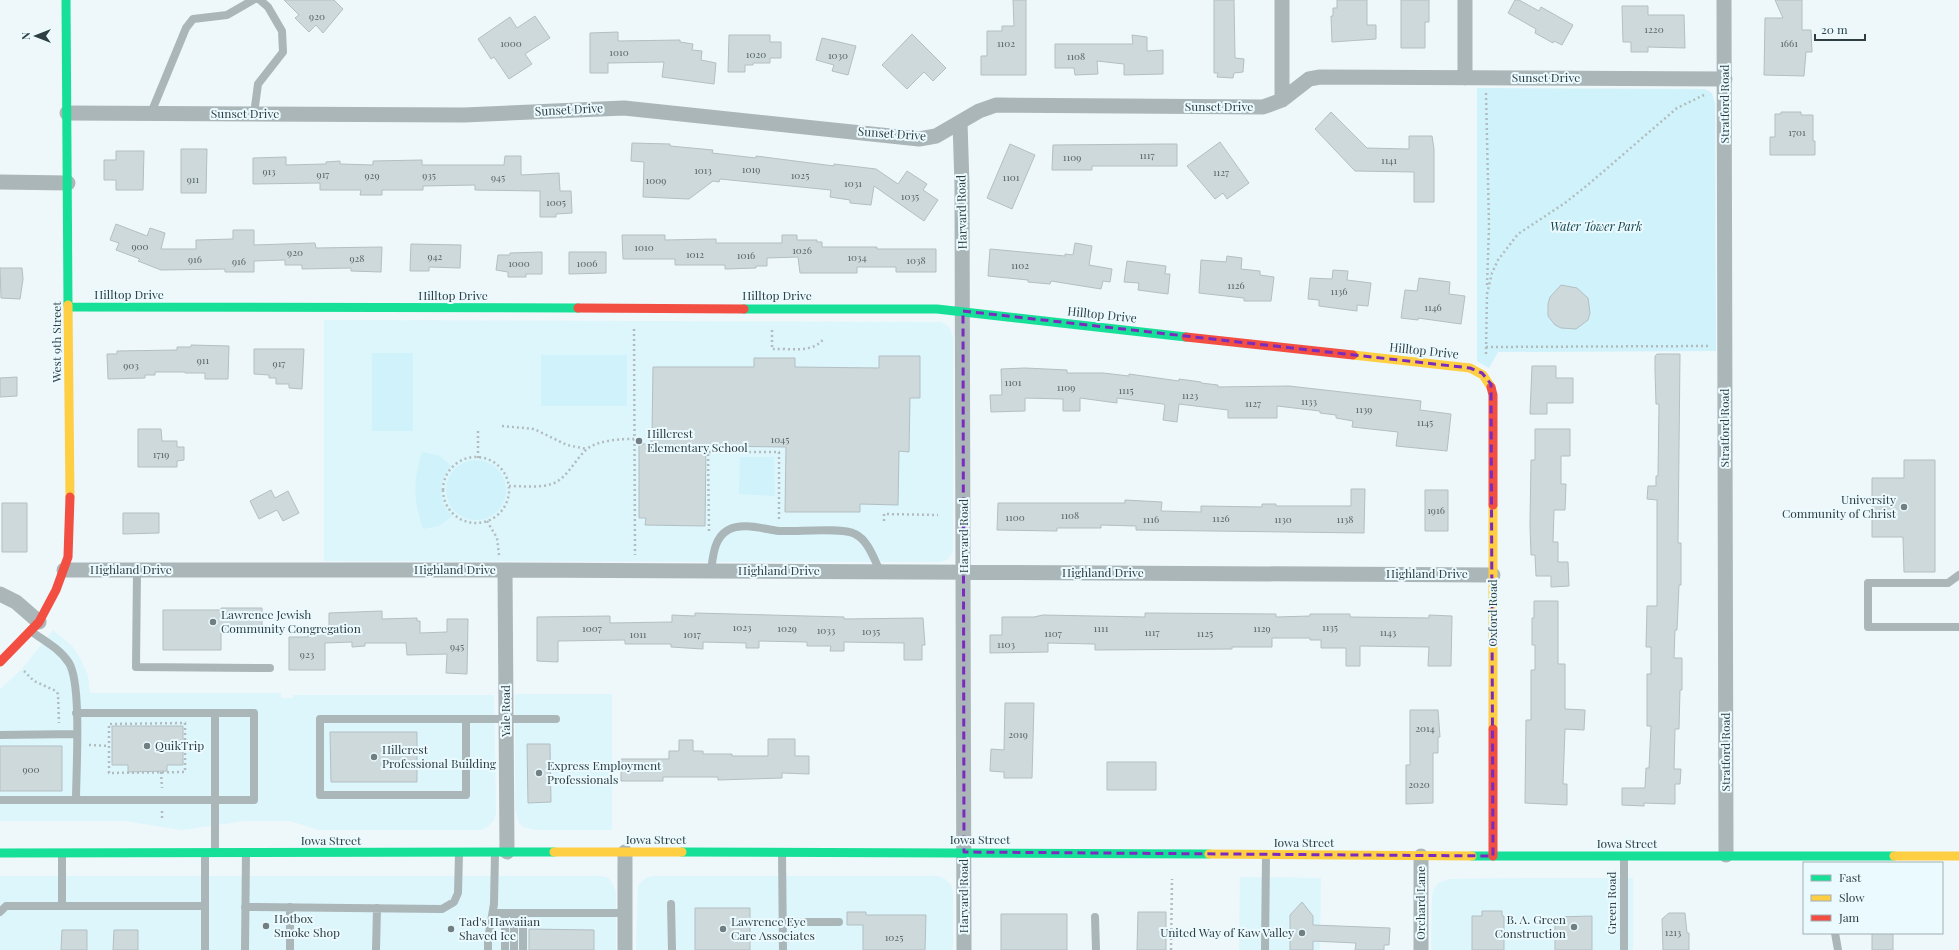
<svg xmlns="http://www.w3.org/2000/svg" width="1959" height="950" font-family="'Playfair Display',serif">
<rect width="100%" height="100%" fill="#eef7fa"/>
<path fill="#dcf6fc" d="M324,320L941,322L949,327L953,336V552L947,560L940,562L324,561Z
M53,630L72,646L80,658L88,676L90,693H281V698H293V695H494L496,814L494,820L486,828L480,830H319L290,821H244L182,830L125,821H0V689L21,670Z
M515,694H612V830H535L523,827L519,823L515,808Z
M0,876H601L608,878L612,882L616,893V950H0Z
M652,876H938L945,879L951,885L953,893V950H636L638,885L646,878Z
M1240,877L1321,878L1320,950H1239Z
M1522,878H1633V950H1431L1432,898L1433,891L1438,883L1449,879Z"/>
<path fill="#d0f2fb" d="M1477,88L1705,89L1712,93L1715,103L1716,351L1498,352L1489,368L1477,361Z
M372,353H413V431H372Z
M541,355H627V406H541Z
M422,452L440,456L451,466C438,481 438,502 452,516L439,526L423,529C413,499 413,482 422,452Z
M740,457H774L775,496L739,494Z
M446 490a30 30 0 1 1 60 0a30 30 0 1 1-60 0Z"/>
<path fill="#ced9dc" stroke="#b3bfc2" d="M284,0H334L343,9L323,33L316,25L309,32L295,18L299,15Z
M1013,0H1026V75H981V56H987V31H1002V26H1014Z
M1214,0H1234L1235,58L1244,59L1243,72L1234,73L1233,78L1217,77L1218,73H1214Z
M1337,0H1367V25H1376V39L1332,42L1331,16H1333V8H1337Z
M1401,0H1429V22H1425V48H1401Z
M1515,0H1519L1539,11L1541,7L1573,25L1562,45L1554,41L1553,43L1535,33L1536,29L1508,13Z
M1775,0H1802V30H1811L1812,52H1806L1804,76L1764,75L1765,18H1783Z
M1622,6H1648V15H1684L1685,48L1648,47V52H1631V42H1623Z
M535,16L550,38L525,54L532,64L509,79L494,57L491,59L478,39L510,17L517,28Z
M618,32V41L680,40V42L693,44L692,50L702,51L701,60L716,63L714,84L662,77L664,62L608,63V73H590V33Z
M912,34L946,68L933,81L924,72L907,89L882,65Z
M729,35H770V42H781V58H770V63H753V65H745V72H728Z
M1132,35L1147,37V51L1163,50V74L1124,75V64L1097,61L1098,74L1075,75L1074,68H1055V44H1133Z
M822,38L856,46L848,75L832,71L834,65L816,60Z
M1331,112L1367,148L1409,149V136H1432L1434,149V202H1414V172L1355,171L1315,129Z
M1781,112H1801V115H1813V141H1815V155H1770V137H1775V114H1781Z
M1220,142L1249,183L1227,199L1223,193L1215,199L1187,166Z
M632,143L670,144V146L713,150L712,153L756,158V156L834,166V164L876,169L898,184L907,171L927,184L923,190L938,200L924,221L874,186L871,205L850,203V200L830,197L831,190L720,179L719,182L713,181L689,199L643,197L644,162L631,161Z
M1010,144L1035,155L1012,209L987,198Z
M1164,144H1177V166H1092V170H1052L1053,145Z
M181,149H207L206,193H181Z
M116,151H144L143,190H116V180H104V160H116Z
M505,156H521V175L559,173L560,191H571L572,213L556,214V217H540V191L475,190V185L423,186V190H382V195H360L361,190H320V183L253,184V158L286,157V165L326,164V162L340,161V164L373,165V161L422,160V165H504Z
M116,224L147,236L150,228L165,233L161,249H196V240L233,239V230H254V245L315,243L316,248L382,247L381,272L351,271V268L302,269V265H285V260L254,261V272H225V269L161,270L138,261L140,259L116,250L119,243L110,240Z
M622,235H665V240L716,239V243H782V235H797V240H817V242H822V247H877V249H936V272H896V267H857V273H800L798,257L767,258V266H756V268L725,269V265H675V259H623Z
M1075,243L1092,246L1089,265L1112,269L1110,282L1103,281L1101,289L1051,281L1050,284L1028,282V280L988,276L990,249L1065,256V254L1073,255Z
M411,244L461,245L460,268L429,267V271H410Z
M542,252V274H526V277H508V272L496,270L498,255H510V253Z
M569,252H606V273L569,274Z
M1227,256L1242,258L1241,269L1260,271V275L1274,277L1271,301H1244V298L1199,293L1201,260L1226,262Z
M1127,261L1166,266L1165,274H1170L1168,294L1138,290L1139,283L1124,282Z
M0,268H22L23,279L20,299L1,298Z
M1333,270L1348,271L1347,280L1371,283L1368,306L1357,305V311L1319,306V300L1308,299L1310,278L1332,279Z
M1419,278L1450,282L1449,294L1465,296L1461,324L1418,318V320L1401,318L1405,290L1417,291Z
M1561,285L1577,288L1588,298L1590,313L1588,320L1576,329L1561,328L1555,325L1548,316V304L1550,297Z
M191,345L229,346L228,379H205V373H185V372H155V375H145V378L108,379L107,354H117V351L177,350V347H191Z
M254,349H304L302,389L289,388V384H276V378H269V375L254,374Z
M1657,354H1680L1678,543H1681V585H1679L1677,630H1675L1674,658H1682V690H1680L1679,729H1675L1674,769H1681L1680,784H1675V804L1644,803V806L1622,805V788H1645L1646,768H1649L1651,726H1647V674H1651V647H1646L1647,606H1657V500L1647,499L1648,486H1656V476H1658L1659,404H1656L1655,370V356Z
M879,356H920V398H910L909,452L899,451L898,505L860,504V512H785L786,447L706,446L705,526L645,525L646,518H639V444H651V433H652L653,367H754V358H795V367L879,368Z
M1532,366H1556V378H1573V403H1547V414H1530Z
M1025,368L1067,370V373H1103L1129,376V374L1179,381V379L1201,382V383L1218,385V387L1289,386L1421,401L1420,410L1451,414L1447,451L1396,446L1398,432L1352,427L1353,421L1336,418V415L1320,413V411L1277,406V418H1228V410L1179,404L1177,422L1163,420L1165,405L1163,404L1117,398V403L1080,398V411H1063V399L1025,398V411L991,412L990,395H1002L1001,369Z
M17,377V396L0,397V378Z
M138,429H161L162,441H177V447H184V460L177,461V467H138Z
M1535,429H1570V456H1561V484H1566L1565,510H1554L1553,542H1558V562H1568L1569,586L1551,587V576H1536L1535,555H1531L1530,525L1531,460H1535Z
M1904,460H1935V572H1904L1903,537H1872V478H1904Z
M1351,489H1365L1364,533L1136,530V526L1101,525V528H1057V531L997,530L998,503H1125V500L1162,502L1161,511L1201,512V506L1262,507V504H1276V506H1351Z
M271,490L275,498L288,491L299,513L283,521L277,510L259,519L250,501Z
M1425,490H1448V531H1425Z
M2,503H27V552H2Z
M123,513H159V533L123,534Z
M1534,601H1558V664H1565V709L1585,710L1584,730L1565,729L1563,784H1567V805L1525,803L1526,720H1531V670H1535V645H1532V618H1534Z
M221,608H262V633H221V650H163V610H221Z
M382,611V619L417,618V621H420V633L447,632V619H468L467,674L446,673L447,654L407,655L406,643H365V646L352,647V642L325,643V670H289V637H308V628L329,629V613Z
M695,613L844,617V619L923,618L925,645H922V660H904V643L844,642V651H830L831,646H807V642L759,641V648H746V643L703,642V649L671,647V644H625V640L558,641V662L537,661V617L610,616V623L672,622V615L695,616Z
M1145,613L1276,614V617L1310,616V614H1350V617L1429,618V615L1452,616L1451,666H1428L1429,647L1360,646V666H1346V648H1321V640H1310V638H1272V647H1232V649L1095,650V644L1048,643V652L990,653V635H1002V617H1034L1043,615L1145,617Z
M1005,703H1034L1032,778H1004V772L990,771L991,749L1004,750Z
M1410,710H1438L1440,737H1438V753H1433V803L1406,804V765H1410Z
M112,726H183V765H167V771L128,772V765H112Z
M330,732H417V782H331Z
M768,739H795V756H809V774L782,773V778L718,780V777H663V781H621V759H669V751H679V740H693V751H703V754H732V756H768Z
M527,744H550L551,802L528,803Z
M0,746H62V791H0Z
M1107,762H1156V790H1107Z
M1302,902L1313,916V925L1390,928L1389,945H1384V950H1355L1356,943L1313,941V950H1290V915Z
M695,908H750V950H695Z
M1482,911H1502V916H1504V950H1472V916H1482Z
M847,912H866V915H926L925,950H863V925H847Z
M1138,912H1166V950H1137Z
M1669,913H1685L1687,933H1689V950H1663L1662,919Z
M1001,914H1067V950H1001Z
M1592,916V950H1555V917Z
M529,929L594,930V950H529Z
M62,930H87V950H61Z
M114,930H138V950H113Z
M1872,933H1893V950H1872Z"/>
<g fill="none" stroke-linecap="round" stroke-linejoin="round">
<path stroke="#b2bcbe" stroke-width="2.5" stroke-dasharray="2 3" stroke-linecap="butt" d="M1486,93L1489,226L1487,286
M1487,294L1492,273L1498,260L1518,234L1565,203L1590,183L1677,108L1704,95
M634,329L635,555
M772,330V349C788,348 814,354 824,338
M1486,347L1709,346
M1486,354L1487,293
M502,426L534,429L567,445L587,449
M443 490a33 33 0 1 1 66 0a33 33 0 1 1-66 0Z
M478,458V428
M509,486C522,486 539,488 552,484C568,478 575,459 587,449C598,440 621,439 635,439
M487,521L497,538L499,555
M884,521V514L938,515
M709,531L708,452H779V519
M24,671L34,681L56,691L58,694L59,723
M185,723V772L109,773V724Z
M89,745L109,746
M161,772L162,788
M162,811V819
M1171,950L1172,879"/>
<path stroke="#abb6b9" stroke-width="8" d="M151,113L186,28L193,19L227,15L253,0
M254,114L258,84L283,52L282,31L268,7L260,0
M137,570L136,667L270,668
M711,571C713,556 714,538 728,530C743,522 763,529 779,531C797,532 842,527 855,534C868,540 874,559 880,571
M1959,575L1948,583H1868V627H1959
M32,632C45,641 60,649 69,663C82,684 76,771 76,800
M215,713V852
M466,719V795H320V719H556
M0,735L76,734
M0,800H254V713H76
M62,853V906
M205,853V950
M782,853L783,950
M1624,856V950
M671,904L672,950
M245,907L442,909L454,902L458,893L459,853
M290,907V950
M0,912L6,906H205
M493,913H625
M514,913V950
M1095,917L1096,950
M783,922H839
M1835,933L1838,950
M245,950L246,853
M376,950L377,908
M488,950V939L494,904L495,853
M505,950V913
M523,950V913
M1265,950L1266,855"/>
<path stroke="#abb6b9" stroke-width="15" d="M1282,0V100
M1724,0L1726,855
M1465,78V0
M67,113L464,115L624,108L919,139L936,136L979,111L996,105L1263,107L1282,100L1309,79L1320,77L1725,79
M960,122L962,185L964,950
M0,182L68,183
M64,570H505L1493,575
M505,570L507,852
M0,594L16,602L39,622
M625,852V950
M1421,856V950"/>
<path stroke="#16e098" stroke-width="9" d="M66,0L68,305
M69,307L578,308
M744,309H937L1186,337
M682,852L1209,854
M0,853L554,852
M1472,856H1894"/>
<path stroke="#ffcf43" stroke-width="9" d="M68,305L70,497
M1353,355L1470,368L1483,375L1491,387
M1493,505V729
M554,852H682
M1209,854L1472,856
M1894,856H1959"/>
<path stroke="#f24e42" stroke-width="9" d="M578,308L744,309
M1186,337L1353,355
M1491,387L1493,395V505
M0,662L39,622L56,590L68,557L70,497
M1493,729V856"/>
</g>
<path fill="none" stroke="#7b2cbf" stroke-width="3" stroke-dasharray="8 5" stroke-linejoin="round" d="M963,311L1470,368L1482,373L1491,384L1493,856L964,852Z"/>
<g fill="#717f82" stroke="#eafafe" stroke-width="1.5">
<circle cx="639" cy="441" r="4"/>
<circle cx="1904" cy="507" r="4"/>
<circle cx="213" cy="622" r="4"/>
<circle cx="147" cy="746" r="4"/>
<circle cx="374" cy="757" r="4"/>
<circle cx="539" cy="773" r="4"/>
<circle cx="266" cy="926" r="4"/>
<circle cx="1574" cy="927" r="4"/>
<circle cx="451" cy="929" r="4"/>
<circle cx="723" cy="929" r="4"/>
<circle cx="1302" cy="933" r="4"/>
</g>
<g text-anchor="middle" stroke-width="4" stroke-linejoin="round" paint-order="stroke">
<g font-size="10" fill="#566568">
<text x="317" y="20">920</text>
<text x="1654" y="33">1220</text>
<text x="511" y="47">1000</text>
<text x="1006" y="47">1102</text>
<text x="1789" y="47">1661</text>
<text x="619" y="56">1010</text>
<text x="756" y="58">1020</text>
<text x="838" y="59">1030</text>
<text x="1076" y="60">1108</text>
<text x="1797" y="136">1701</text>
<text x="1147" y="159">1117</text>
<text x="1072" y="161">1109</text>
<text x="1389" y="164">1141</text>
<text x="751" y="173">1019</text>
<text x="703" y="174">1013</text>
<text x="269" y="175">913</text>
<text x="1221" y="176">1127</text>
<text x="323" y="178">917</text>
<text x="372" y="179">929</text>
<text x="429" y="179">935</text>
<text x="800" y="179">1025</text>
<text x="498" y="181">945</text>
<text x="1011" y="181">1101</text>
<text x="193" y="183">911</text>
<text x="656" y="184">1009</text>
<text x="853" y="187">1031</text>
<text x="910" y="200">1035</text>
<text x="556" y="206">1005</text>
<text x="140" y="250">900</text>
<text x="644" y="251">1010</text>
<text x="802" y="254">1026</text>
<text x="295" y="256">920</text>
<text x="695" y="258">1012</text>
<text x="746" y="259">1016</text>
<text x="435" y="260">942</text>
<text x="857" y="261">1034</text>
<text x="357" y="262">928</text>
<text x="195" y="263">916</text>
<text x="916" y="264">1038</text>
<text x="239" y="265">916</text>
<text x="519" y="267">1000</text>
<text x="587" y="267">1006</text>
<text x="1020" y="269">1102</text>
<text x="1236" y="289">1126</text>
<text x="1339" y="295">1136</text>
<text x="1433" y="311">1146</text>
<text x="203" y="364">911</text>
<text x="279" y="367">917</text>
<text x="131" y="369">903</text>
<text x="1013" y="386">1101</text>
<text x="1066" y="391">1109</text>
<text x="1126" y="394">1115</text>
<text x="1190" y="399">1123</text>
<text x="1309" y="405">1133</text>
<text x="1253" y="407">1127</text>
<text x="1364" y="413">1139</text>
<text x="1425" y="426">1145</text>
<text x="780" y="443">1045</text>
<text x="161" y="458">1719</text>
<text x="1436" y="514">1916</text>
<text x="1070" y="519">1108</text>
<text x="1015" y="521">1100</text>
<text x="1221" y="522">1126</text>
<text x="1151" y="523">1116</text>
<text x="1283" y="523">1130</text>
<text x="1345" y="523">1138</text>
<text x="742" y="631">1023</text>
<text x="1330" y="631">1135</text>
<text x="592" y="632">1007</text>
<text x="787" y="632">1029</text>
<text x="1101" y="632">1111</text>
<text x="1262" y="632">1129</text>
<text x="826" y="634">1033</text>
<text x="871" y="635">1035</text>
<text x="1152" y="636">1117</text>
<text x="1388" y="636">1143</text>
<text x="1053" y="637">1107</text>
<text x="1205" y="637">1125</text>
<text x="638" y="638">1011</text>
<text x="692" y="638">1017</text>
<text x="1006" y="648">1103</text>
<text x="457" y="650">945</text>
<text x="307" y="658">923</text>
<text x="1425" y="732">2014</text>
<text x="1018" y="738">2019</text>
<text x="31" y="773">900</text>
<text x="1419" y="788">2020</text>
<text x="1673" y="936">1213</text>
<text x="894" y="941">1025</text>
</g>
<g font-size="12" fill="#2e3e42" stroke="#eafafe">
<text x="1546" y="82">Sunset Drive</text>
<text transform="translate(1725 104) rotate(-90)" y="4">Stratford Road</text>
<text x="1219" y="111">Sunset Drive</text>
<text transform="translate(569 110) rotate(-3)" y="4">Sunset Drive</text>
<text x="245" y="118">Sunset Drive</text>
<text transform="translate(892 134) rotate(4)" y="4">Sunset Drive</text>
<text transform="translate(962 212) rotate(-91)" y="4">Harvard Road</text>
<text x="129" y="299">Hilltop Drive</text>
<text x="453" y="300">Hilltop Drive</text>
<text x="777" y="300">Hilltop Drive</text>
<text transform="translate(1102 315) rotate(6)" y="4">Hilltop Drive</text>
<text transform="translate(57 342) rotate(-90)" y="4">West 9th Street</text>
<text transform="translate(1424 351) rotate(6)" y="4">Hilltop Drive</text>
<text transform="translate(1725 428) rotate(-90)" y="4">Stratford Road</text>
<text transform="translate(964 536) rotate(-90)" y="4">Harvard Road</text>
<text x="131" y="574">Highland Drive</text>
<text x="455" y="574">Highland Drive</text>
<text x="779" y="575">Highland Drive</text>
<text x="1103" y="577">Highland Drive</text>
<text x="1427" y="578">Highland Drive</text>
<text transform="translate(1493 613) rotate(-90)" y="4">Oxford Road</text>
<text transform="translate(506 711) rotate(-90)" y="4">Yale Road</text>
<text transform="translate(1726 752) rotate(-90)" y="4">Stratford Road</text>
<text x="656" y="844">Iowa Street</text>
<text x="980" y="844">Iowa Street</text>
<text x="331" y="845">Iowa Street</text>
<text x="1304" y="847">Iowa Street</text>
<text x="1627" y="848">Iowa Street</text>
<text transform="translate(964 896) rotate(-90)" y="4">Harvard Road</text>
<text transform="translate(1421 903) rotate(-90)" y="4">Orchard Lane</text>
<text transform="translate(1612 903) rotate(-90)" y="4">Green Road</text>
</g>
<g font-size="12" font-style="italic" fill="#0c3b44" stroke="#eafafe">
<text x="1596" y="231">Water Tower Park</text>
</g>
<g font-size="12" fill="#2e3e42" stroke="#eafafe" text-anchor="start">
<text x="647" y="438">Hillcrest<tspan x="647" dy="14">Elementary School</tspan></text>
<text x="1896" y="504" text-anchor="end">University<tspan x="1896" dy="14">Community of Christ</tspan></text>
<text x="221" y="619">Lawrence Jewish<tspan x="221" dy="14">Community Congregation</tspan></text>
<text x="155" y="750">QuikTrip</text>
<text x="382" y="754">Hillcrest<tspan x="382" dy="14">Professional Building</tspan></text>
<text x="547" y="770">Express Employment<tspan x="547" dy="14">Professionals</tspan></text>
<text x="274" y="923">Hotbox<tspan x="274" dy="14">Smoke Shop</tspan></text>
<text x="1566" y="924" text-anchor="end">B. A. Green<tspan x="1566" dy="14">Construction</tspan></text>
<text x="459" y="926">Tad's Hawaiian<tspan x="459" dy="14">Shaved Ice</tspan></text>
<text x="731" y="926">Lawrence Eye<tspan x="731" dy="14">Care Associates</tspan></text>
<text x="1294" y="937" text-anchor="end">United Way of Kaw Valley</text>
</g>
</g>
<rect x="1803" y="862" width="140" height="72" fill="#eafafe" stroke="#9fafb3"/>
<rect x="1811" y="875" width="20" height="6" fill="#16e098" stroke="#9fafb3"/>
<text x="1839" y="882" font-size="12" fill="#2e3e42">Fast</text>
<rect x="1811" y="895" width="20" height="6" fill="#ffcf43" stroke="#9fafb3"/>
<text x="1839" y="902" font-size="12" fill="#2e3e42">Slow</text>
<rect x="1811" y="915" width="20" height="6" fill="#f24e42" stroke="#9fafb3"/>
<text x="1839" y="922" font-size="12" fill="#2e3e42">Jam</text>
<g transform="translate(36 36) rotate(270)" stroke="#eafafe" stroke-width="3" paint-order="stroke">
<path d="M0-3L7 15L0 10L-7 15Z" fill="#2e3e42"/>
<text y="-6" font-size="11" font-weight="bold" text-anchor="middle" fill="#2e3e42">N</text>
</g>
<path d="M1815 34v6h50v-6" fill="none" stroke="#2e3e42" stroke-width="2"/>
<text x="1821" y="34" font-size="12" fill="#2e3e42" stroke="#eafafe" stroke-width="3" paint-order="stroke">20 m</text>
</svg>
